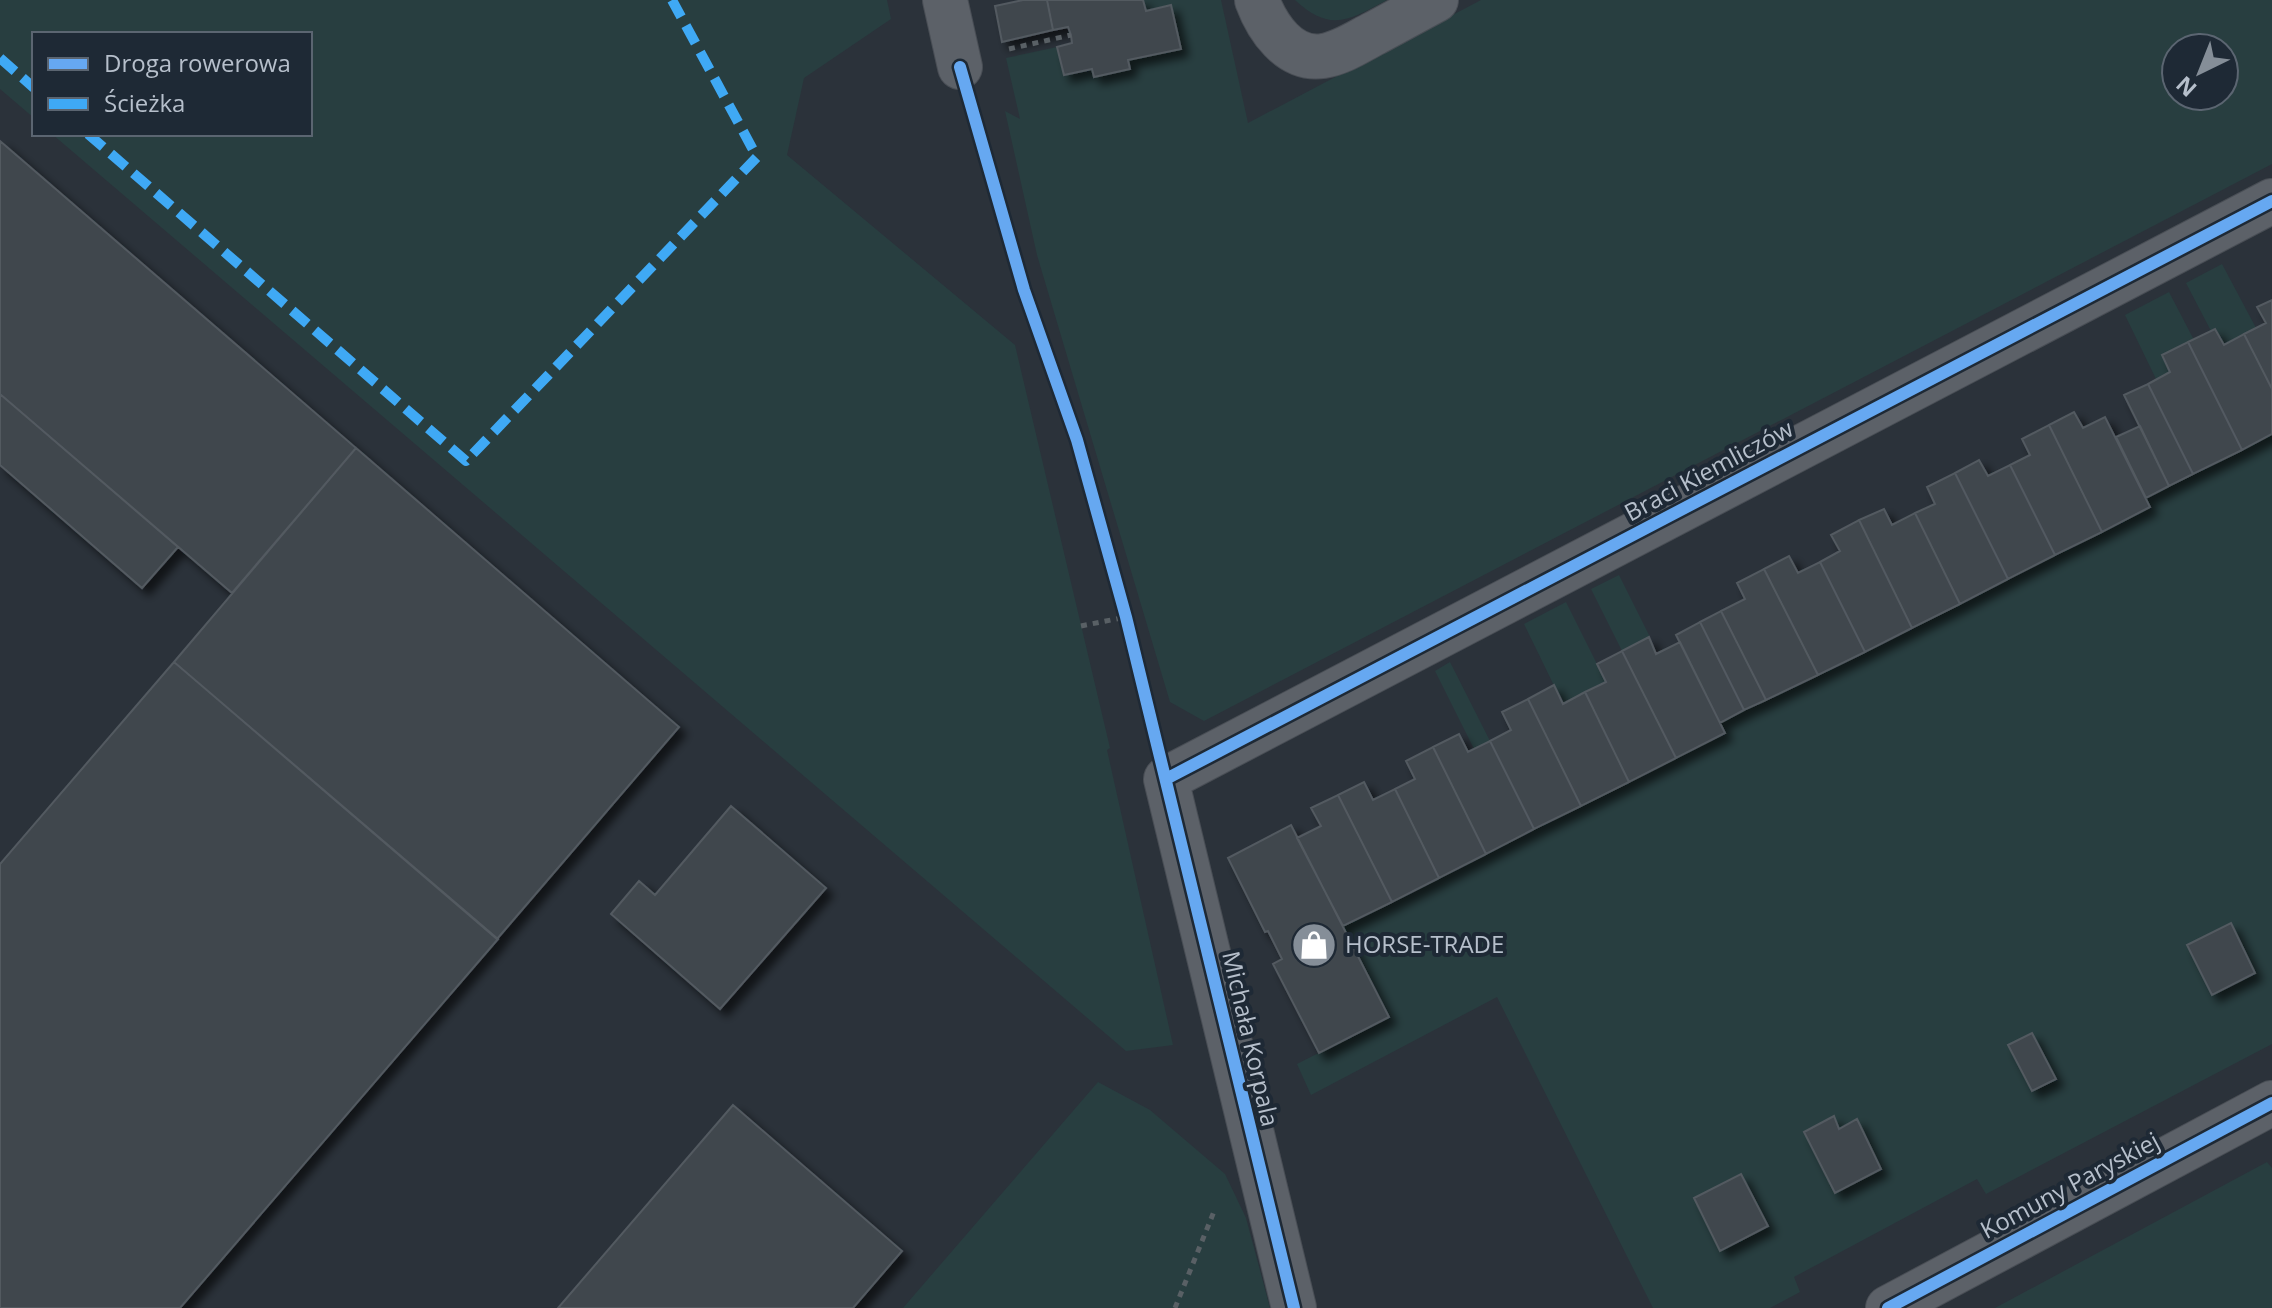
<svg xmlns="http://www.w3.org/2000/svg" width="2272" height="1308" font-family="'Open Sans',sans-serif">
<defs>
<filter id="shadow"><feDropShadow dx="7" dy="7" stdDeviation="4" flood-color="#0009"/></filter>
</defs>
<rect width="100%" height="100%" fill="#2b323a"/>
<path fill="#283e40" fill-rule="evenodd" d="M0,0H887L891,19L804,78L787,155L1015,345L1110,748L1107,750L1173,1045L1126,1051L52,134H310V34H34V118L0,89Z
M1143,0H1221L1248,123L1481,0H2272V164L1204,721L1170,702L1037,255L1005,111L1020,119L1006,58L1057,47L1092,69L1094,77L1128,60L1180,49L1171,6L1146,11ZM2176,48H2224V96H2176Z
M1295,0H1387C1350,20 1330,33 1295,0Z
M2222,264L2256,328L2224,345L2216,329L2211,331L2186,283Z
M2169,292L2194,340L2162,355L2170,372L2156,379L2125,315Z
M2272,434V1044L1986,1194L1977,1179L1794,1277L1800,1292L1770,1308H1653L1497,997L1311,1095L1297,1064L1389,1017L1343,926L1724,733L1720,723L2150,507L2146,498Z
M1619,575L1650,637L1622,651L1591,589Z
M1566,602L1606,682L1563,704L1524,624Z
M1450,662L1490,741L1474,749L1435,671Z
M1098,1082L1150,1110L1225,1174L1246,1218L1270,1308H903Z
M2267,1162L2272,1168V1308H1995Z"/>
<path fill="#40474d" stroke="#535a61" stroke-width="2" filter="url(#shadow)" d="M1023,0H1047L1053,30L1002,42L995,6Z
M1047,0H1143L1146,11L1171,5L1181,49L1128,60L1130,69L1094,77L1092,69L1064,75L1057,47L1072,43L1071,35L1068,27L1053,30Z
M0,141L356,448L232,593L0,394Z
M2272,300V389L2244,334L2266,323L2257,307Z
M2215,329L2224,345L2244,334L2272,389V434L2242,450L2188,342Z
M2188,342L2242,450L2193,474L2148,384L2170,372L2162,355Z
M2148,384L2193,474L2169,486L2124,395Z
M0,394L178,547L142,588L0,465Z
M2074,412L2083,428L2105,417L2150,507L2102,532L2049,425Z
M2049,425L2102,532L2055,555L2010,465L2030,455L2022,439Z
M2140,426L2169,486L2146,498L2116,437Z
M356,448L679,727L497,939L174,662Z
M1979,460L1988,476L2010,465L2055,555L2008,579L1955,473Z
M1955,473L2008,579L1960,604L1915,513L1935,504L1927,487Z
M1884,509L1892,525L1915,513L1960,604L1912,628L1859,520Z
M1859,520L1912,628L1865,652L1820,562L1840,551L1831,535Z
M1789,556L1798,573L1820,562L1865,652L1818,675L1764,569Z
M1764,569L1818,675L1766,700L1721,611L1745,599L1737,583Z
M1721,611L1766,700L1744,710L1700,622Z
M1700,622L1744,710L1720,723L1676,635Z
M1649,637L1656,654L1680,642L1725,733L1676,758L1622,651Z
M1622,651L1676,758L1629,782L1585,692L1606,682L1597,664Z
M174,662L498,939L180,1308H0V864Z
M1554,685L1563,704L1585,692L1629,782L1581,806L1528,699Z
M1528,699L1581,806L1534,829L1490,741L1511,730L1502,712Z
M1459,734L1468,752L1490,741L1534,829L1486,854L1433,747Z
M1433,747L1486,854L1439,878L1395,789L1415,779L1406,761Z
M1364,782L1373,800L1395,789L1439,878L1392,902L1338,795Z
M1338,795L1392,902L1343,926L1297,838L1321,826L1311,808Z
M731,806L826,888L720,1009L611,914L639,881L655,895Z
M1291,825L1389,1017L1319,1053L1273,964L1282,959L1268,931L1265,932L1228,858Z
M2231,923L2255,973L2212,995L2187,945Z
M2032,1033L2056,1079L2032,1091L2008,1045Z
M733,1105L902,1251L853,1308H558Z
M1834,1116L1839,1129L1857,1119L1881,1169L1835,1193L1804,1132Z
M1741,1174L1768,1226L1720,1251L1694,1198Z"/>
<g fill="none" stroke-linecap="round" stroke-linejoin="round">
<g stroke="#494e55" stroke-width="46">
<path id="street" d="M945,0L960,67
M1257,0C1267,27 1289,61 1323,56C1342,53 1359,41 1375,33C1395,22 1416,11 1436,0
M1294,1308L1166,779L2272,201
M1888,1308L2272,1103"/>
</g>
<path stroke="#596065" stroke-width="5" stroke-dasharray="6 6" stroke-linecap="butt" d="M1009,49L1071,35
M1081,626L1126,617
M1175,1308L1215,1209"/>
<use href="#street" stroke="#5c6168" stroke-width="44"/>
<path stroke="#3fa9f5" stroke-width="10" stroke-dasharray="20 10" stroke-linecap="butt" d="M0,58L34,88
M88,134L466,461L757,157L672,0"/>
<g stroke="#1e2935" stroke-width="17">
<path id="cycleway" d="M960,67L1024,290L1077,440L1126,617L1294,1308
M1166,779L2272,201
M1888,1308L2272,1103"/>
</g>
<use href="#cycleway" stroke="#66a8f1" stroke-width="12"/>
</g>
<defs>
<g id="shop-disc" transform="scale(2.3)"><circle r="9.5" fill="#858e98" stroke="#1e2935"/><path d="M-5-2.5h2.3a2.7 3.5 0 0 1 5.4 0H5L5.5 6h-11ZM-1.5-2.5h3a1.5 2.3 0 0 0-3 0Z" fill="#fff"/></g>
</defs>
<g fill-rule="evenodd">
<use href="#shop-disc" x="1314" y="945"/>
</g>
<g text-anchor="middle" stroke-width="8" stroke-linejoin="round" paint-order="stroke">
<g font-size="24" fill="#b6bfcb" stroke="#1e2935">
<text transform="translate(1709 471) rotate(-28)" y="8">Braci Kiemliczów</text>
<text transform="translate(1250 1039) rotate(77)" y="8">Michała Korpala</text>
<text transform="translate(2070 1186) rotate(-28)" y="8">Komuny Paryskiej</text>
</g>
<g font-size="24" fill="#b6bfcb" stroke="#1e2935" text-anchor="start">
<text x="1345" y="953">HORSE-TRADE</text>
</g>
</g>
<rect x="32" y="32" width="280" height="104" fill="#1e2935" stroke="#5b6571" stroke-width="2"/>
<rect x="48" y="58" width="40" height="12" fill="#66a8f1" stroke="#5b6571" stroke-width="2"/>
<text x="104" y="72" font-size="24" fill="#b6bfcb">Droga rowerowa</text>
<rect x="48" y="98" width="40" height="12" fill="#3fa9f5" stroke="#5b6571" stroke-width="2"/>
<text x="104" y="112" font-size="24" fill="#b6bfcb">Ścieżka</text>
<g transform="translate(2200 72) rotate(223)"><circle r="38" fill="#1e2935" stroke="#5b6571" stroke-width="2"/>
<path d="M0-6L14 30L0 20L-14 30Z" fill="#858e98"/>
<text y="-12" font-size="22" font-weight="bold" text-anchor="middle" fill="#b6bfcb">N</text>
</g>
</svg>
